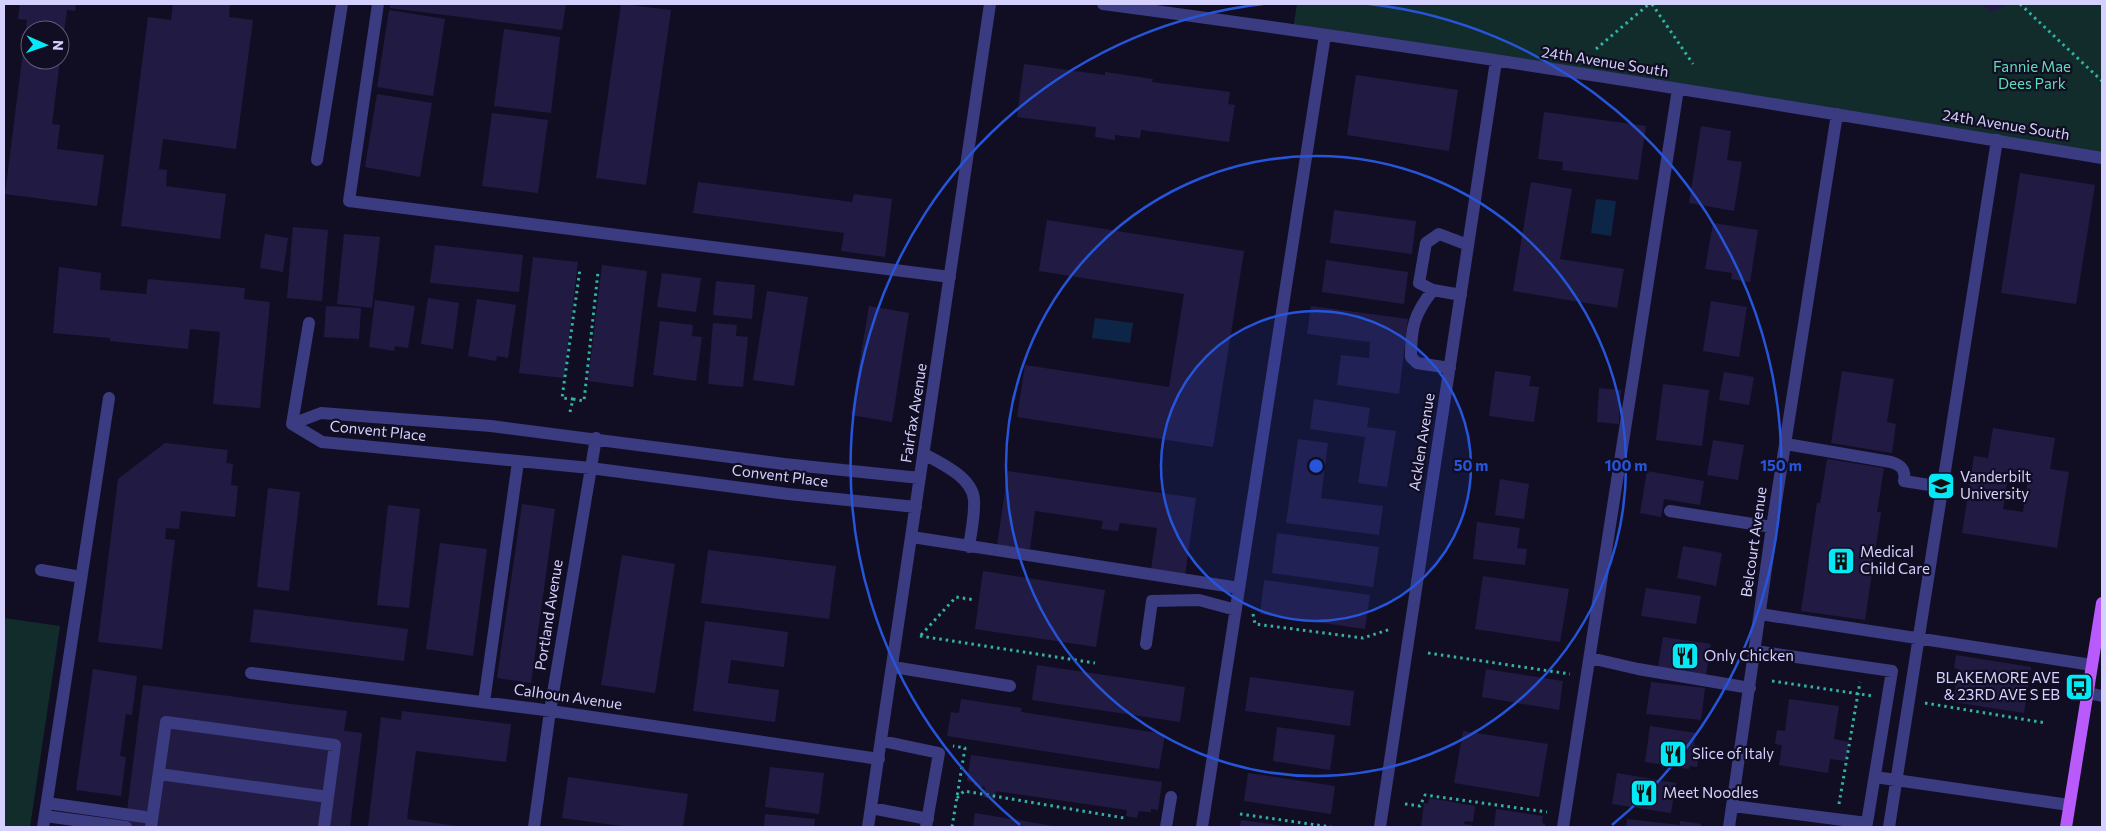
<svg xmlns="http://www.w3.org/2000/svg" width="2106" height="831" font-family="Commissioner,sans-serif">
<rect width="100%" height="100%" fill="#110e23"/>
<path fill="#112c2a" d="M1297,4H2102V158L1293,29Z
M4,618L60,626L30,827H4Z"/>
<path fill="#0d2647" d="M1596,199L1616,201L1611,236L1591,233Z
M1095,318L1133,323L1130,343L1092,338Z"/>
<path fill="#211b43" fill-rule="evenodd" d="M20,4H76L75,11L67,10L61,53L60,30H30V60H60L52,124L60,125L57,149L104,155L97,206L5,194L27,20L18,19Z
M173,4H230L229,17L253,20L236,149L163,139L159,169L167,170L166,186L226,194L220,239L121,226L148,17L171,20Z
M390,4H566L562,30L390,8Z
M621,4L671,10L646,185L596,178Z
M1981,4H2003L2002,8L1991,12Z
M389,10L445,19L433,96L377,87Z
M504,29L560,37L551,113L494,106Z
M1024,64L1105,75V72L1153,79L1152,82L1230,92L1228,104L1235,105L1229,142L1141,130L1140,138L1115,135V140L1095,137L1096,127L1017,117Z
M1356,75L1458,90L1449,151L1347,135Z
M377,94L432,103L420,177L365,167Z
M1544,112L1646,126L1638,180L1562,170L1563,162L1538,159Z
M492,113L548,120L538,193L482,186Z
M1701,126L1731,131L1727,160L1742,162L1734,211L1689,203Z
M2020,173L2095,185L2076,304L2001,293Z
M698,182L852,202L854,194L892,199L885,257L841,251L844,233L693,213Z
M1531,182L1572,189L1560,259L1624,269L1617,308L1513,291Z
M1334,210L1416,221L1412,254L1330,243Z
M1047,220L1244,251L1213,447L1017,417L1025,365L1169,387L1184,294L1039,271Z
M1713,223L1758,230L1750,282L1731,279L1732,273L1705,269Z
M293,227L328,230L322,301L287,298Z
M265,234L288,238L283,272L260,268Z
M344,234L380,237L372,308L337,304Z
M435,245L523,255L519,292L430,283Z
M533,257L578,262L564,378L519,373Z
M1326,260L1408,272L1404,304L1322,292Z
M602,265L647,271L633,387L588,381Z
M59,267L101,273L100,290L146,294L148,279L245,288L244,299L270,302L260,408L213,404L220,332L190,329L188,349L110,341V338L53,333Z
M662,273L701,278L696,312L657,307Z
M716,281L755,285L752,319L713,315Z
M767,291L808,297L794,386L753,380Z
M428,298L459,303L453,349L421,344Z
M477,299L516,305L508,358L497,356L496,361L468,356Z
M375,300L415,306L408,348L395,346L394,351L369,347Z
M1711,301L1747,307L1739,357L1703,351Z
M326,306L361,308L359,339L324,337Z
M869,306L909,313L892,422L851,415Z
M1311,306L1408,319L1399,394L1337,385L1341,355L1369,358L1370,342L1307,334Z
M660,321L693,325L692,336L702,337L696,381L653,375Z
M713,323L737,325L736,336L748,337L743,387L708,384Z
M1495,371L1531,376L1529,386L1539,387L1534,422L1489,416Z
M1842,371L1894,379L1887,422L1896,424L1892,453L1831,443Z
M1724,372L1754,377L1749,405L1719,400Z
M1663,384L1709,390L1702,446L1656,440Z
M1599,388L1621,390L1619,424L1597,422Z
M1314,399L1370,408L1367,427L1396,431L1387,487L1358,483L1365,437L1310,429Z
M1993,428L2055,438L2050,469L2069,472L2057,548L1962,533L1974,456L1988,458ZM2008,478L2028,481L2023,512L2003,509Z
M1298,439L1328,443L1321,498L1383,506L1379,535L1286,523Z
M1713,440L1744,445L1738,480L1707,475Z
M165,443L228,450L226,463L233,464L231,485L238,486L235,517L181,511L179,529L166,528L165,539L175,540L162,649L98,642L118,479Z
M1827,459L1884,468L1877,512H1881L1865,620L1801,611L1817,503H1820Z
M1008,471L1196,498L1185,575L1151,570L1157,528L1120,523L1118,531L1101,529L1103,521L1035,511L1030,549L997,545Z
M1647,471L1704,481L1700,505L1664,499L1661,517L1640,513Z
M1500,479L1529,484L1524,519L1495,515Z
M268,488L300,492L289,591L257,587Z
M522,504L555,509L531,683L497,678Z
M388,505L420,509L409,608L377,605Z
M1477,522L1520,528L1517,548L1527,549L1525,565L1473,559Z
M1277,533L1379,547L1373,587L1272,573Z
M440,543L487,549L473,656L426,649Z
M1683,546L1722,553L1716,586L1677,578Z
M708,550L836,566L829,619L701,603Z
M622,555L675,564L655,693L601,685Z
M983,571L1105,590L1096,647L975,629Z
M1483,576L1569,589L1560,642L1475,629Z
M1264,580L1370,595L1365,629L1260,614Z
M1646,588L1701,596L1696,624L1641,616Z
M254,609L408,629L404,661L250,642Z
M705,621L788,632L784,667L731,660L728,683L779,690L775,722L693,711Z
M1663,637L1711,644L1706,675L1658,667Z
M1956,655L2031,667L2024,713L1953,702L1958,669L1954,668Z
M1037,665L1185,687L1180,722L1032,700Z
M93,669L137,676L132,715L126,714L120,756L126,757L121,796L76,790Z
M1486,669L1563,681L1559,710L1482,697Z
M1250,677L1354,691L1350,726L1245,711Z
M1651,682L1705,688L1701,720L1646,714Z
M143,685L347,711L344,731L362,733L350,827H125Z
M961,699L1022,708L1021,712L1165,734L1159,769L947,736L951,712L959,713Z
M1789,699L1839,706L1834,739L1849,742L1846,761L1830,759L1828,773L1779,765L1782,745L1775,744L1777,730L1785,731Z
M402,711L511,724L506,762L416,751L407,819L464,827H368L381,717L401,720Z
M1650,726L1696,733L1694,745L1701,746L1697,767L1690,766L1689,769L1645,762Z
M1277,727L1335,735L1330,770L1273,761Z
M1463,731L1548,744L1539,797L1454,783Z
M971,755L1162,782L1158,810L1151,809V812L1139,811L1137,818L1126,816L1127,810L996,791L995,799L983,797L985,787L974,786V782L967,781Z
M770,767L824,773L819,814L765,807Z
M1248,773L1335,786L1331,814L1244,801Z
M1617,773L1676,783L1671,813L1612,804Z
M568,777L688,794L683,827H629L562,818Z
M1429,798L1475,806L1473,822L1465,821L1464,824L1472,825V827H1421L1424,803L1428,804Z
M1496,809L1543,816L1542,823L1545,824V827H1494Z
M975,813L1053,826V827H973Z
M765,814L815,819L814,827H764Z
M1627,819L1680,825V821L1701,824V827H1626Z
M1241,820L1284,826V827H1240Z"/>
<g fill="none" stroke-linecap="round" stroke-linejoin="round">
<path stroke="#31b2a4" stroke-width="3" stroke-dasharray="2.5 4" stroke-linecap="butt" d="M1652,4L1693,64
M2020,4L2102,81
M1596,49L1649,4
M573,399L584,401L598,272
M570,412L573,399L562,398L580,269
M1253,614L1255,624L1363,638L1391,629
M921,635L956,597L975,600
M920,636L1095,663
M1428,653L1570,674
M1772,681L1873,696
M1925,703L2046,723
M957,798L964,791L1124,818
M1405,804L1420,806L1425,795L1547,812
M1839,804L1860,682
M1240,814L1331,827
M952,827L965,748L953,746"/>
<path stroke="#3a3b81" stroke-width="12" d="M378,4L349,201L950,277
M1103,4C1437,48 1770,103 2102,158
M317,160L342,4
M1433,290C1414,314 1411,327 1411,357L1417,363L1450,368
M1461,295L1433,290L1419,283L1426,243L1439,234L1468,245
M292,424L321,413L491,426L784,464L920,478
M292,424L322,442L590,468L788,494L916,507
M292,424L309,323
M1786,444L1891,462C1901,465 1906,470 1904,481L1942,487
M924,454C941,463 973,478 974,500C975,515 971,532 969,547
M1670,511L1772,527
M912,537L1239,588
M41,570L81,577
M1760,614L2092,665
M1146,644L1152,601L1199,600L1236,610
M1590,658L1638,669L1750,688
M893,667L1010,686
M251,673L537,709L879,759
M2088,693L2102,696
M484,702L518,462
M882,741L939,753L926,827
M159,774L328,797
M1875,777L2069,805
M47,803L152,818
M1733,806L1867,823L1892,671L1755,651
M871,808L928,819
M45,816L126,827
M43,827L109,398
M151,827L166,722L335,745L324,827
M534,827L550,711L596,438
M868,827L990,4
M1166,827L1171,797
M1202,827L1325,35
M1380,827L1496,61
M1563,827L1678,89
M1729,827L1772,527L1837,114
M1889,827L1997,140"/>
<path stroke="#b85afc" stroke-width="12" d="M2066,827L2102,603"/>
</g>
<circle cx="1316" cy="466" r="155" fill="#2655da" fill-opacity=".12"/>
<g fill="none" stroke="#2655da" stroke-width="2.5">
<circle cx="1316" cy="466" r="155"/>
<circle cx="1316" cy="466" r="310"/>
<path d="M1020 825A465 465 0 0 1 1263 4M1369 4A465 465 0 0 1 1612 825"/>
</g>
<defs>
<g id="university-square" transform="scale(1.4375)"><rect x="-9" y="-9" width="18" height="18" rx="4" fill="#05e9f6" stroke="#110e23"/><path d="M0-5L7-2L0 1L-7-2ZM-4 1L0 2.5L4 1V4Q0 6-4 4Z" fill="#111"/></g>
<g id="building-square" transform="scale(1.4375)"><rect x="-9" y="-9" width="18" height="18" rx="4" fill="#05e9f6" stroke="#110e23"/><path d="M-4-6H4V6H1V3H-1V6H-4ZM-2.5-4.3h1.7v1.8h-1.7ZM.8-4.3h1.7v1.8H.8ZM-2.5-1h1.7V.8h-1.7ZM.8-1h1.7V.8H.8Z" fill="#111"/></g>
<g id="restaurant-square" transform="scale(1.4375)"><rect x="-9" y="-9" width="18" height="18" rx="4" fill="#05e9f6" stroke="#110e23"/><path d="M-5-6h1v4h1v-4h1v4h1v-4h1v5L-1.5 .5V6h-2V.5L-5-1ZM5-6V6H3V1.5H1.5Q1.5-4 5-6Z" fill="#111"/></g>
<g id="bus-square" transform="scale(1.4375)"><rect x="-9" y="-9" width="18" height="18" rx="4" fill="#05e9f6" stroke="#110e23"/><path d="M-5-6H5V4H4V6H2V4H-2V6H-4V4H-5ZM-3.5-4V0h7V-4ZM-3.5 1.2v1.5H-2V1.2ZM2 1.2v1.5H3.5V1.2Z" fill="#111"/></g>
</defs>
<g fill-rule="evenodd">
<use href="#university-square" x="1941" y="486"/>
<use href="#building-square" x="1841" y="561"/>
<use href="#restaurant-square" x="1685" y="656"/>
<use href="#bus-square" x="2079" y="687"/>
<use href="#restaurant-square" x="1673" y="754"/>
<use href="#restaurant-square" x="1644" y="793"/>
</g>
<g text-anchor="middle" stroke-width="4.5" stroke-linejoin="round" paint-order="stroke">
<g font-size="15" fill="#d4d1fe" stroke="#110e23">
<text transform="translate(1605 62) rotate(9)" y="5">24th Avenue South</text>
<text transform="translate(2006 125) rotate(9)" y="5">24th Avenue South</text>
<text transform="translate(914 413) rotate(-81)" y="5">Fairfax Avenue</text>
<text transform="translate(378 431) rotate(6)" y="5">Convent Place</text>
<text transform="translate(1422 442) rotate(-81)" y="5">Acklen Avenue</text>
<text transform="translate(780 476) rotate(7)" y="5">Convent Place</text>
<text transform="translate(1754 542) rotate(-82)" y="5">Belcourt Avenue</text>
<text transform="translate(549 615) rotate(-81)" y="5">Portland Avenue</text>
<text transform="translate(568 697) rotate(8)" y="5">Calhoun Avenue</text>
</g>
<g font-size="15" fill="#5eddb7" stroke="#110e23">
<text x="2032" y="72">Fannie Mae<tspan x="2032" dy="17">Dees Park</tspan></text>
</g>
<g font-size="15" fill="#d4d1fe" stroke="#110e23" text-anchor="start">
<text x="1960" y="482">Vanderbilt<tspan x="1960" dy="17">University</tspan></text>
<text x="1860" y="557">Medical<tspan x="1860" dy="17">Child Care</tspan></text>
<text x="1704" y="661">Only Chicken</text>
<text x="2060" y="683" text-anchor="end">BLAKEMORE AVE<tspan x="2060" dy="17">&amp; 23RD AVE S EB</tspan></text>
<text x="1692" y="759">Slice of Italy</text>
<text x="1663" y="798">Meet Noodles</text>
</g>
</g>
<circle cx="1316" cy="466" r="8" fill="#2655da" stroke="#110e23" stroke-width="2.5"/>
<g font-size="15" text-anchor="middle" font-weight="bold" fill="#2655da" stroke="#110e23" stroke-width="4.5" stroke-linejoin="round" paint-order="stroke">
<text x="1471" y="471">50 m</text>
<text x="1626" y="471">100 m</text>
<text x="1781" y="471">150 m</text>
</g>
<rect width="2106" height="831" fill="none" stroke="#d4d1fe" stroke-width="10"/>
<g transform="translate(45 45) rotate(92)"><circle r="24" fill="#110e23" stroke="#5f5c7b"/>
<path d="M0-4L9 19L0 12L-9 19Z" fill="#05e9f6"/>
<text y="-8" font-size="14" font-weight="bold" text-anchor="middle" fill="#d4d1fe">N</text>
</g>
</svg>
